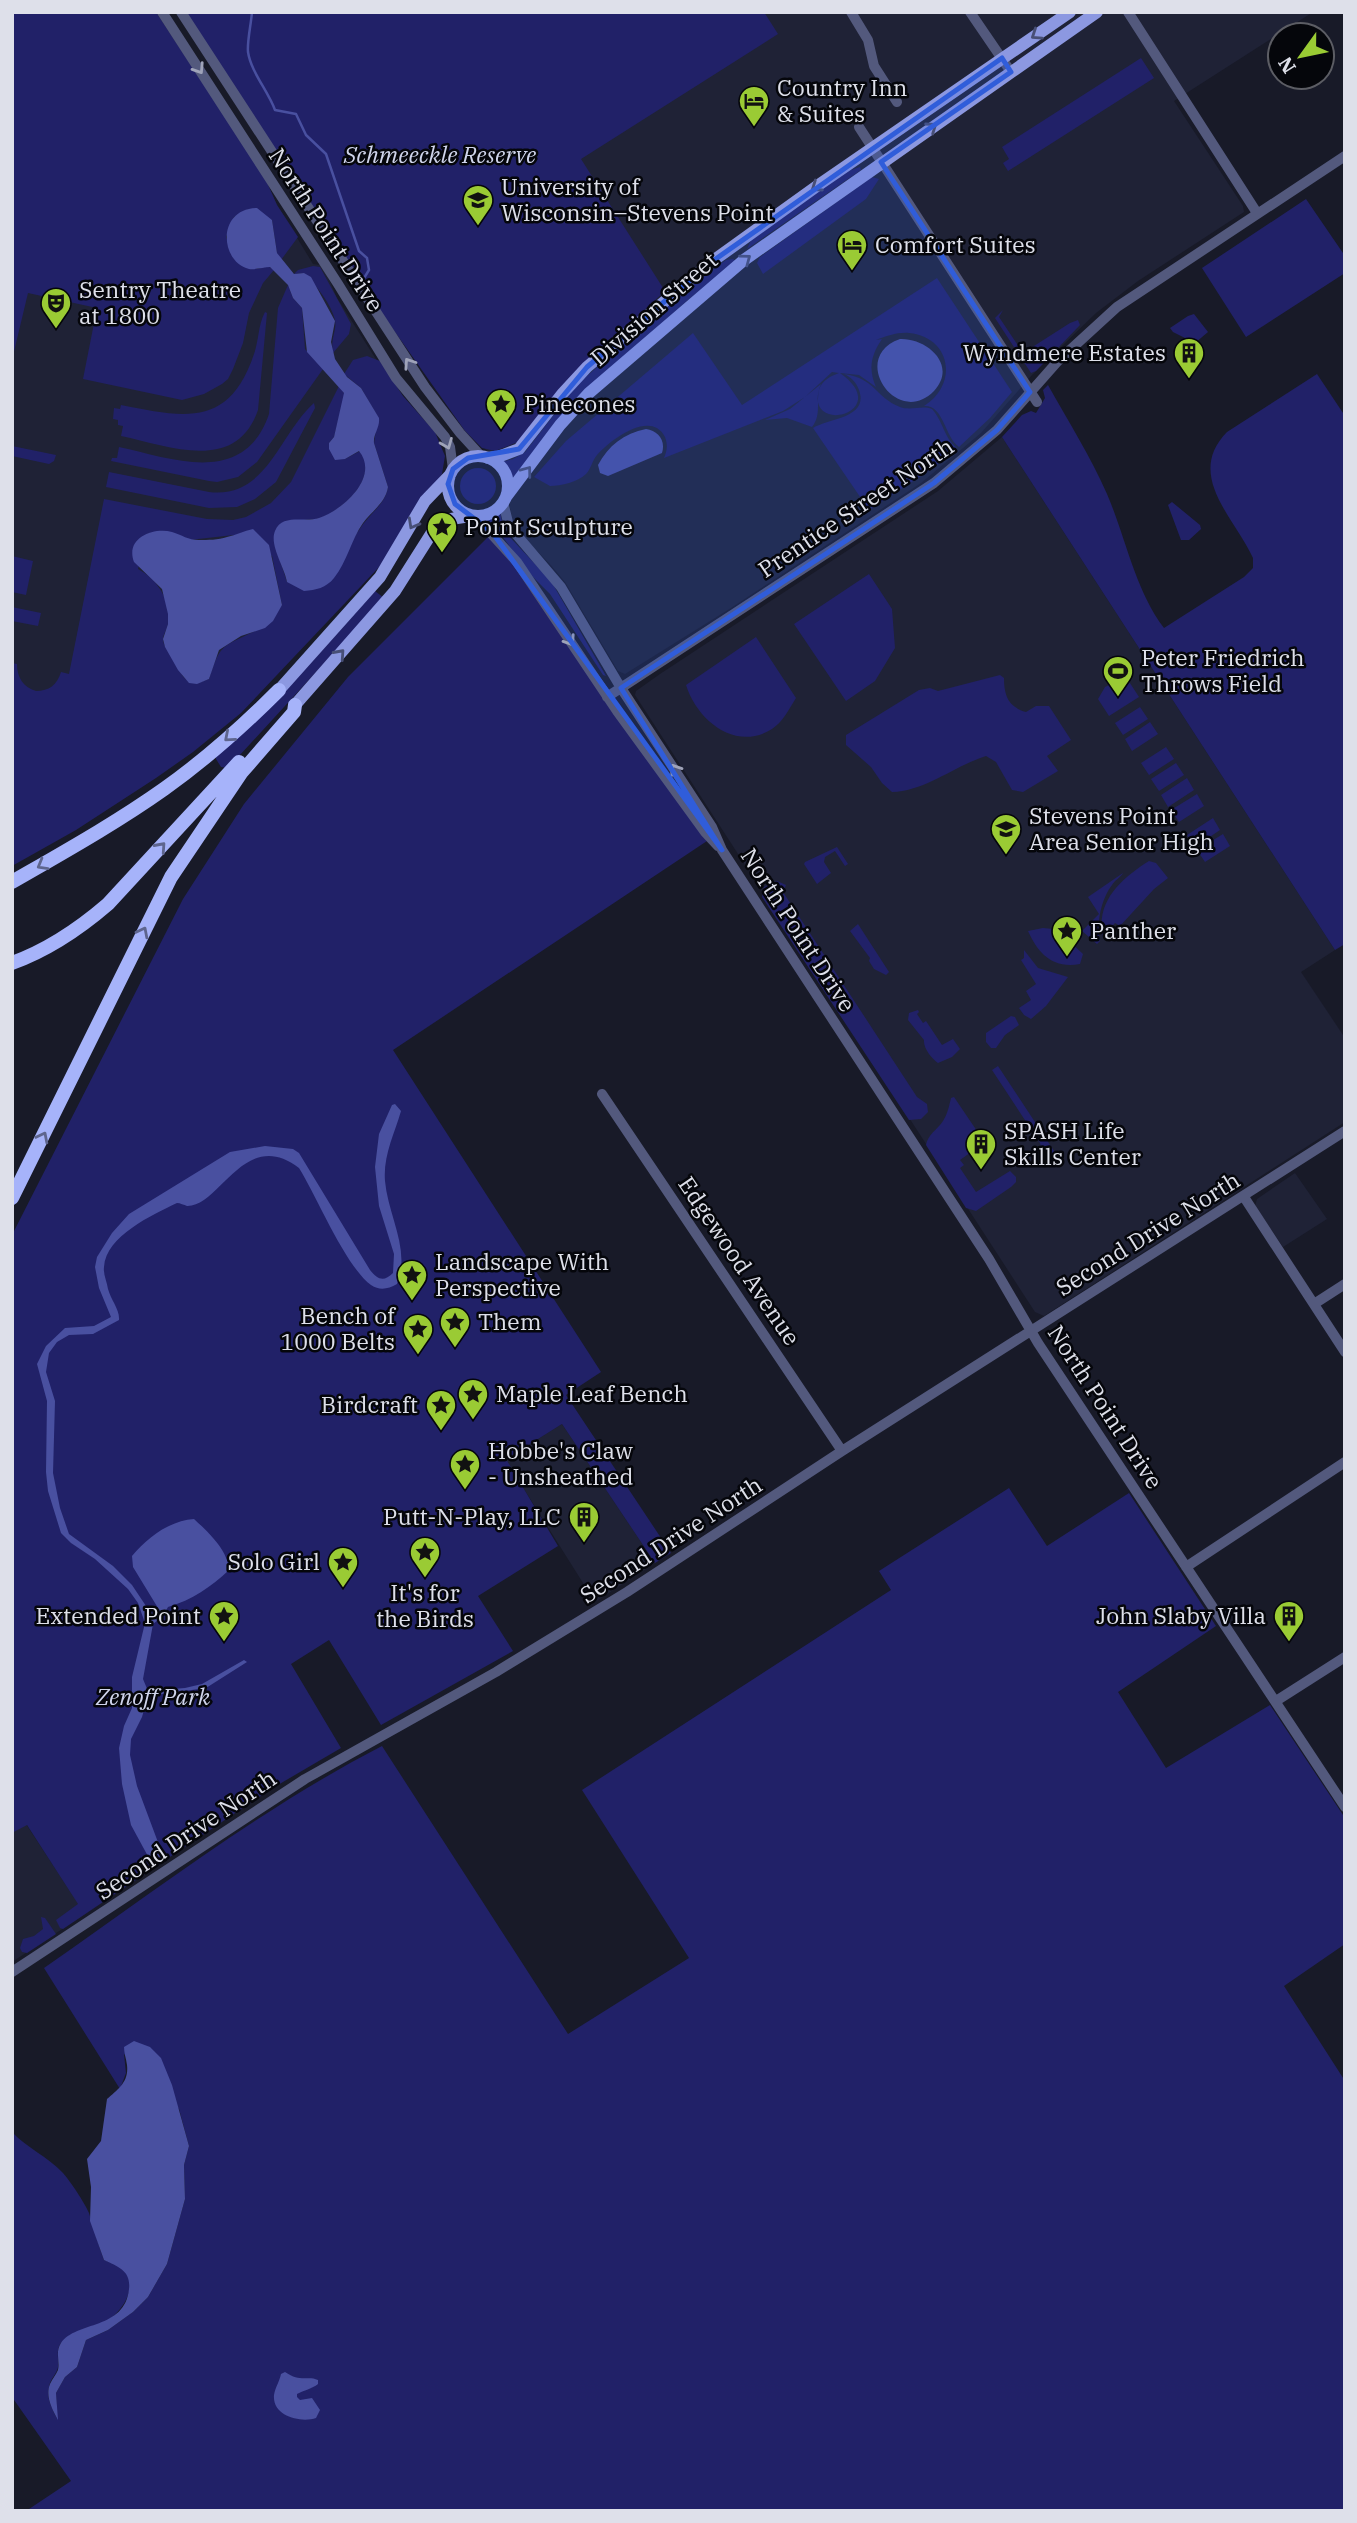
<svg xmlns="http://www.w3.org/2000/svg" width="1357" height="2523" font-family="'IBM Plex Serif',serif">
<rect width="100%" height="100%" fill="#181a28"/>
<path fill="#1f2236" d="M12,12H156L265,178L277,205L313,264L320,265L327,275L337,298L428,441L432,473L12,853Z
M189,12H1313L1174,101L1243,206L1244,212L1138,281L1096,313L1032,375L981,433L921,483L731,608L625,674L618,671L565,582L549,563L528,542L513,522L509,503L512,495L511,480L507,471L486,450Z
M1002,437L1335,950L1301,972L1345,1038V1122L1044,1316L1035,1312L635,695L636,691L660,674L938,491Z
M1295,1173L1327,1219L1283,1247L1255,1206L1257,1199Z
M562,1424L655,1563L595,1602L505,1459Z
M26,1824L85,1914L12,1962V1833Z"/>
<path fill="#212168" fill-rule="evenodd" d="M12,12H156L265,178L277,205L298,237L281,260L277,253L272,220L249,209L234,217L226,237L232,253L257,269L268,266L274,270L263,283L249,313L243,343L233,369L228,379L222,384L204,394L182,400L83,379L97,308L28,293L12,360Z
M181,12H764L778,34L581,159L665,291L582,368L518,442L495,451L482,448L465,431L325,233Z
M1141,58L1154,78L1008,171L1003,163L1009,159L1002,147Z
M860,167L861,170L747,249L752,238L848,171Z
M872,177L879,179L866,199L763,274L757,263L760,257Z
M1306,199L1345,256V273L1246,337L1202,268Z
M726,260L733,259L736,261L688,300L567,408L513,483L510,473L501,462L513,459L525,452L578,384L681,293Z
M313,266L320,267L351,324L349,334L333,353C330,339 337,331 335,320C331,303 316,286 304,273L294,274L298,270Z
M937,278L1012,392L990,418L959,447C944,436 944,405 924,406C959,384 951,337 909,333C898,332 887,336 876,340L882,339C871,355 868,369 876,387L859,375L840,373C895,412 806,436 819,390C822,380 831,376 839,373L832,372L805,397L783,411L664,458C667,451 668,445 665,437C651,409 610,440 597,455C592,461 591,469 586,474C578,482 561,486 550,486L534,477L566,441L693,333L742,405Z
M288,285L293,298L302,308L305,349L323,369L257,462L238,477L217,482L209,481L111,461L112,458H117L119,447C174,459 244,487 269,414L278,308Z
M1003,310L999,317L1023,353L1070,323L1078,320L1080,325L1036,371L1031,373L995,318Z
M265,312L267,313L258,410C236,474 169,446 121,436L123,426L118,425V420L113,419L114,408L120,409L121,405C183,417 229,429 254,354C259,340 258,325 265,312Z
M1194,314L1208,332L1195,343L1173,332L1170,328L1188,316Z
M367,356L380,361L403,396L435,432L445,456L442,474L380,566L241,713L193,752L156,778L76,830L12,866V663L17,664C17,677 23,687 36,691C49,691 57,685 61,672L69,674L104,499L207,519L233,520L246,517L271,503L291,482L339,386L344,393V398L334,437L329,443L345,459L360,451C379,477 345,508 321,518C314,520 305,518 299,522C290,528 283,538 275,545L287,582L341,566C346,553 351,541 359,530C368,515 386,504 388,487L374,443L378,417L361,388L344,374L353,360ZM148,533L189,540L234,535L272,556L282,605C274,613 264,627 253,632C222,647 220,644 209,679C186,689 183,677 174,659C170,652 163,647 163,639C163,635 167,629 168,624C171,600 158,580 138,569Z
M844,374C875,378 875,397 900,407C911,411 922,405 932,409C943,421 944,438 957,448L933,468L869,510L813,428C830,418 869,418 859,390C856,382 851,377 844,374Z
M1317,374L1345,416V944L1335,950L1002,437L1022,415L1031,411L1036,413L1045,398L1043,390L1048,385C1068,421 1091,457 1107,494C1126,538 1135,590 1164,628L1244,577L1253,568V558C1234,517 1185,475 1227,432Z
M821,384C814,399 823,413 812,427L787,418L765,420L790,409Z
M314,403L315,408L276,482L255,499L237,507L209,508L106,487L109,472L209,492C267,499 279,434 314,403Z
M12,446L56,455L54,461L49,464L12,456Z
M460 486a18 18 0 1 1 36 0a18 18 0 1 1-36 0Z
M1172,502L1200,525L1201,529L1189,540H1181L1168,505Z
M500,512L504,531L551,581L606,676L603,675L550,594L533,577L499,532L484,520Z
M490,535L509,558L707,841L393,1050L601,1372L566,1395L671,1553L655,1563L562,1424L506,1459L558,1546L478,1596L513,1651L381,1725L329,1640L291,1664L341,1748L271,1789L63,1929L60,1928L56,1920L78,1904L27,1825L12,1833V1235L183,899L244,804L348,677Z
M12,556L33,561L26,595L12,592Z
M869,574L892,609L895,648L875,681L846,701L794,624Z
M375,591L384,598L228,768L221,767L216,759V754L308,666Z
M12,607L41,613L38,626L12,621Z
M756,637L796,698C789,709 783,722 772,729C735,752 697,720 686,685Z
M1000,675L1004,678C1004,695 1008,707 1026,712L1036,706H1049L1071,740L1047,756L1058,771L1023,792L1012,790L996,762L986,756C954,766 926,791 892,792L882,783L871,767L846,745V735L919,690L930,688L938,691Z
M1121,679L1128,680L1139,697L1109,716L1098,699L1105,687Z
M1140,707L1148,719L1123,735L1115,723Z
M1150,722L1158,734L1132,751L1125,739Z
M1166,747L1174,759L1149,775L1141,763Z
M1176,763L1184,775L1159,791L1151,779Z
M1187,778L1194,790L1168,807L1161,795Z
M1197,794L1204,806L1179,822L1171,810Z
M1213,818L1220,830L1195,847L1187,835Z
M1223,834L1230,846L1205,862L1197,850Z
M837,847L848,864L845,866L835,851L825,857L824,862L831,873L817,884L804,864L805,862Z
M1149,861L1156,863L1168,878L1154,889L1120,926L1115,923L1103,937C1095,901 1122,878 1149,861Z
M1123,873C1121,877 1115,880 1112,885C1101,899 1096,924 1100,941L1097,944L1082,931L1099,914L1088,897Z
M777,881L786,885L783,892L917,1097L927,1104L928,1112L921,1119L909,1120L762,897L764,887Z
M858,924L889,972L886,975L874,969L869,961L870,958L850,931Z
M1043,928L1053,929L1068,936L1067,939L1083,954L1080,964C1052,969 1038,953 1028,931Z
M1024,950L1038,968L1068,977L1046,1006L1031,1019L1024,1015L1019,1008L1031,1000L1026,991L1036,984L1021,960L1024,958Z
M918,1010L919,1012L917,1014L923,1023L926,1021L942,1045L953,1039L960,1049L952,1057L938,1063C932,1059 923,1048 924,1040L908,1020L909,1013Z
M1011,1016L1015,1017L1019,1025L1005,1035L996,1048H991L986,1042V1033Z
M998,1066L1056,1154L1055,1159L1043,1166L1040,1164L1042,1152L1040,1143L992,1070Z
M954,1097L979,1134L976,1140L978,1143L972,1147L974,1150L960,1160L964,1165L960,1168L976,1192L1010,1171L1016,1177V1182L1011,1187L976,1211L966,1208L926,1145C928,1134 937,1130 943,1121C948,1113 949,1106 951,1098Z
M1009,1488L1047,1546L1129,1493L1216,1626L1118,1692L1166,1768L1270,1705L1345,1818V1944L1284,1986L1345,2081V2511H26L71,2481L12,2397V2132C27,2148 47,2156 63,2173C70,2181 85,2203 89,2213C94,2229 98,2244 104,2260C112,2263 123,2266 127,2274C137,2291 119,2316 103,2323C90,2329 74,2330 63,2341C55,2348 59,2358 58,2367C57,2374 50,2379 49,2387C46,2397 52,2409 57,2418L56,2393L65,2377L77,2367L86,2340L108,2330L133,2312L148,2297L167,2264L185,2199L184,2165L189,2146L179,2109L124,2054L126,2073L120,2089L44,1968C155,1891 262,1808 382,1746L568,2034L689,1958L582,1790L891,1590L879,1571Z
M41,1917L45,1918L56,1934L27,1953L22,1952L20,1948L23,1939L34,1936L43,1929Z"/>
<path fill="#4950a0" d="M257,208L272,220L277,253L294,274L304,273L311,277L335,321L331,342L335,359L347,377L361,388L379,418C380,428 373,434 374,443L388,487C386,502 372,511 363,523C351,540 347,562 334,578C326,588 316,590 304,591L287,582C285,568 269,545 275,531C282,513 305,523 319,518C343,510 380,477 359,451L345,459L335,460L329,449V443L334,437L344,393L307,352L302,308L293,298L288,285L270,267C264,267 255,270 249,269C220,262 216,209 257,208Z
M900,339C927,338 958,365 934,391C897,429 848,357 900,339Z
M646,429C658,431 666,440 662,453L608,476L600,473L598,465C608,446 624,433 646,429Z
M253,529L269,545L282,605L273,621L265,628L241,636L219,650L209,679L197,684L189,683L178,670L165,647L163,639L168,624V614L162,589L134,562C125,538 153,527 172,532C182,535 188,540 199,540C208,540 218,540 227,537C236,535 244,531 253,529Z
M395,1104L401,1111C394,1135 383,1156 385,1181C388,1216 411,1250 397,1284C388,1289 380,1291 371,1285C346,1267 317,1197 299,1168C245,1126 220,1207 187,1206C184,1205 180,1203 177,1203C152,1215 106,1236 104,1267C103,1274 107,1282 108,1289C111,1300 120,1310 119,1320L93,1334L69,1335L57,1342L49,1353L46,1372L55,1401L53,1473L60,1508L69,1534L113,1566L132,1585L150,1612L153,1613L158,1608L133,1567L132,1556C148,1537 169,1521 194,1519C208,1532 228,1550 229,1570C211,1587 192,1600 168,1607L163,1616L153,1624L143,1679L148,1691L185,1688L202,1684L244,1660L247,1662L206,1688L148,1696L142,1717L131,1739L130,1755L137,1786L162,1853L158,1859L150,1860L131,1825L122,1784L119,1748L124,1726L132,1708V1677L145,1623L138,1603L128,1589L95,1559L71,1543L61,1533L48,1491L46,1472L47,1401L37,1364L46,1346L65,1328L94,1326L111,1317L99,1288L95,1267L97,1257L112,1233L129,1214L230,1152L265,1146L293,1149L299,1153L370,1270C378,1280 384,1282 393,1273L394,1254L379,1206L375,1167L379,1134L392,1105Z
M134,2041L150,2047L161,2058L172,2085L189,2146L184,2165L185,2199L167,2264L148,2297L133,2312L108,2330L86,2340L77,2367L65,2377L56,2393L58,2420C52,2409 45,2396 50,2384C52,2379 56,2375 58,2370C60,2361 55,2352 61,2343C76,2321 125,2330 129,2289C131,2271 119,2267 104,2260L90,2221L91,2187L87,2159L101,2141L107,2099C118,2089 129,2082 127,2065C126,2058 124,2053 124,2047Z
M285,2372C301,2383 308,2375 318,2380V2384C312,2389 304,2390 297,2394V2397L300,2400L312,2398L320,2410L316,2418C302,2423 272,2417 274,2395C275,2388 280,2380 281,2374Z"/>
<g fill="none" stroke-linecap="round" stroke-linejoin="round">
<path stroke="#4950a0" stroke-width="2.5" d="M252,12C251,25 247,41 248,52C251,72 268,91 275,110L296,114L306,135L326,154L359,251L367,258L369,270L361,283"/>
<path stroke="#53597d" stroke-width="10" d="M162,12L338,284L396,378L445,437L450,447L453,469
M181,12L425,387L460,433L481,456
M851,12L868,40L874,66L897,102
M970,12L1011,72
M1128,12L1257,213
M859,127L1037,402
M503,502L509,526L561,587L621,688L712,827L722,850L989,1259L1038,1343L1345,1807
M476,517L517,562L617,711L705,832L718,846
M607,697L934,483L997,430L1058,361L1117,307L1345,156
M602,1094L842,1451
M1244,1197L1345,1352
M1314,1304L1345,1284
M1186,1567L1345,1462
M1276,1701L1345,1657
M12,1972L305,1779L496,1672L627,1592L842,1451L1345,1131"/>
<path stroke="#8c98e1" stroke-width="12" d="M448 486a30 30 0 1 1 60 0a30 30 0 1 1-60 0Z
M488,458L498,457L519,449L563,393L587,367L710,263L817,186L1070,12
M506,497L560,425L589,393L744,260L1097,12
M279,690L380,577L425,501L450,475
M295,705L395,591L433,531L451,519L470,516"/>
<path stroke="#a6b3fa" stroke-width="14" d="M12,882C64,852 116,823 164,789C205,760 243,726 279,690
M12,963C48,950 79,929 108,904L239,762
M12,1198L171,877L241,773L294,712L295,705"/>
</g>
<defs><path id="oneway-chevron" d="M-2-3.5L2.5 0L-2 3.5" fill="none" stroke-width="1.6" stroke-linecap="round" stroke-linejoin="round" transform="scale(1.75)"/></defs>
<g stroke="#484f76">
<use href="#oneway-chevron" transform="translate(1036 35) rotate(146)"/>
<use href="#oneway-chevron" transform="translate(932 127) rotate(-35)"/>
<use href="#oneway-chevron" transform="translate(816 187) rotate(145)"/>
<use href="#oneway-chevron" transform="translate(746 259) rotate(-37)"/>
<use href="#oneway-chevron" transform="translate(527 471) rotate(-53)"/>
<use href="#oneway-chevron" transform="translate(413 524) rotate(119)"/>
<use href="#oneway-chevron" transform="translate(340 654) rotate(-48)"/>
</g>
<g stroke="#9fa3b9">
<use href="#oneway-chevron" transform="translate(199 69) rotate(57)"/>
<use href="#oneway-chevron" transform="translate(409 363) rotate(-124)"/>
<use href="#oneway-chevron" transform="translate(447 444) rotate(68)"/>
<use href="#oneway-chevron" transform="translate(570 641) rotate(57)"/>
<use href="#oneway-chevron" transform="translate(675 769) rotate(-123)"/>
</g>
<g stroke="#5e658e">
<use href="#oneway-chevron" transform="translate(229 737) rotate(139)"/>
<use href="#oneway-chevron" transform="translate(161 847) rotate(-48)"/>
<use href="#oneway-chevron" transform="translate(42 865) rotate(150)"/>
<use href="#oneway-chevron" transform="translate(143 932) rotate(-63)"/>
<use href="#oneway-chevron" transform="translate(43 1137) rotate(-63)"/>
</g>
<path fill="#305dda" fill-opacity="0.2" stroke="#305dda" stroke-width="5" stroke-linejoin="round" d="M1002,58L1011,72L881,162L1030,392L997,430L934,483L621,688L722,850L492,532L455,504L448,484L453,469L468,458L519,449L587,367L710,263Z"/>
<defs>
<g id="hotel-pin" transform="scale(1.575)"><path d="M0 17L-7.5 6A9.5 9.5 0 1 1 7.5 6Z" fill="#9acb34" stroke="#05060b"/><path d="M-6-4.5h1.5V1H6V5H4.5V3h-9V5H-6ZM-4 0a1.8 1.8 0 1 1 3.6 0ZM.5 0V-2.5h3Q6-2.5 6 0Z" fill="#111"/></g>
<g id="university-pin" transform="scale(1.575)"><path d="M0 17L-7.5 6A9.5 9.5 0 1 1 7.5 6Z" fill="#9acb34" stroke="#05060b"/><path d="M0-5L7-2L0 1L-7-2ZM-4 1L0 2.5L4 1V4Q0 6-4 4Z" fill="#111"/></g>
<g id="theatre-pin" transform="scale(1.575)"><path d="M0 17L-7.5 6A9.5 9.5 0 1 1 7.5 6Z" fill="#9acb34" stroke="#05060b"/><path d="M-5-5.5Q0-4 5-5.5V0Q5 5 0 6Q-5 5-5 0ZM-3.3-2.5H-1v1.5H-3.3ZM1-2.5H3.3v1.5H1ZM-2.8 1Q0 5.5 2.8 1Z" fill="#111"/></g>
<g id="building-pin" transform="scale(1.575)"><path d="M0 17L-7.5 6A9.5 9.5 0 1 1 7.5 6Z" fill="#9acb34" stroke="#05060b"/><path d="M-4-6H4V6H1V3H-1V6H-4ZM-2.5-4.3h1.7v1.8h-1.7ZM.8-4.3h1.7v1.8H.8ZM-2.5-1h1.7V.8h-1.7ZM.8-1h1.7V.8H.8Z" fill="#111"/></g>
<g id="sight-pin" transform="scale(1.575)"><path d="M0 17L-7.5 6A9.5 9.5 0 1 1 7.5 6Z" fill="#9acb34" stroke="#05060b"/><path d="M0-6L1.8-2.2L6-1.7L2.9 1.2L3.7 5.4L0 3.3L-3.7 5.4L-2.9 1.2L-6-1.7L-1.8-2.2Z" fill="#111"/></g>
<g id="stadium-pin" transform="scale(1.575)"><path d="M0 17L-7.5 6A9.5 9.5 0 1 1 7.5 6Z" fill="#9acb34" stroke="#05060b"/><path d="M0-5a6.5 5 0 1 0 0 10a6.5 5 0 1 0 0-10ZM-3.5-1.8h7v3.6h-7Z" fill="#111"/></g>
<g id="school-pin" transform="scale(1.575)"><path d="M0 17L-7.5 6A9.5 9.5 0 1 1 7.5 6Z" fill="#9acb34" stroke="#05060b"/><path d="M0-5L7-2L0 1L-7-2ZM-4 1L0 2.5L4 1V4Q0 6-4 4Z" fill="#111"/></g>
</defs>
<g fill-rule="evenodd">
<use href="#hotel-pin" x="754" y="101"/>
<use href="#university-pin" x="478" y="200"/>
<use href="#hotel-pin" x="852" y="245"/>
<use href="#theatre-pin" x="56" y="303"/>
<use href="#building-pin" x="1189" y="353"/>
<use href="#sight-pin" x="501" y="404"/>
<use href="#sight-pin" x="442" y="527"/>
<use href="#stadium-pin" x="1118" y="671"/>
<use href="#school-pin" x="1006" y="829"/>
<use href="#sight-pin" x="1067" y="931"/>
<use href="#building-pin" x="981" y="1144"/>
<use href="#sight-pin" x="412" y="1275"/>
<use href="#sight-pin" x="455" y="1322"/>
<use href="#sight-pin" x="418" y="1329"/>
<use href="#sight-pin" x="473" y="1394"/>
<use href="#sight-pin" x="441" y="1405"/>
<use href="#sight-pin" x="465" y="1464"/>
<use href="#building-pin" x="584" y="1517"/>
<use href="#sight-pin" x="425" y="1552"/>
<use href="#sight-pin" x="343" y="1562"/>
<use href="#sight-pin" x="224" y="1616"/>
<use href="#building-pin" x="1289" y="1616"/>
</g>
<g text-anchor="middle" stroke-width="5" stroke-linejoin="round" paint-order="stroke">
<g font-size="23" fill="#dee0ea" stroke="#05060b" text-anchor="start">
<text x="777" y="96">Country Inn<tspan x="777" dy="26">&amp; Suites</tspan></text>
<text x="501" y="195">University of<tspan x="501" dy="26">Wisconsin–Stevens Point</tspan></text>
<text x="875" y="253">Comfort Suites</text>
<text x="79" y="298">Sentry Theatre<tspan x="79" dy="26">at 1800</tspan></text>
<text x="1166" y="361" text-anchor="end">Wyndmere Estates</text>
<text x="524" y="412">Pinecones</text>
<text x="465" y="535">Point Sculpture</text>
<text x="1141" y="666">Peter Friedrich<tspan x="1141" dy="26">Throws Field</tspan></text>
<text x="1029" y="824">Stevens Point<tspan x="1029" dy="26">Area Senior High</tspan></text>
<text x="1090" y="939">Panther</text>
<text x="1004" y="1139">SPASH Life<tspan x="1004" dy="26">Skills Center</tspan></text>
<text x="435" y="1270">Landscape With<tspan x="435" dy="26">Perspective</tspan></text>
<text x="395" y="1324" text-anchor="end">Bench of<tspan x="395" dy="26">1000 Belts</tspan></text>
<text x="478" y="1330">Them</text>
<text x="496" y="1402">Maple Leaf Bench</text>
<text x="418" y="1413" text-anchor="end">Birdcraft</text>
<text x="488" y="1459">Hobbe's Claw<tspan x="488" dy="26">- Unsheathed</tspan></text>
<text x="561" y="1525" text-anchor="end">Putt-N-Play, LLC</text>
<text x="320" y="1570" text-anchor="end">Solo Girl</text>
<text x="425" y="1601" text-anchor="middle">It's for<tspan x="425" dy="26">the Birds</tspan></text>
<text x="201" y="1624" text-anchor="end">Extended Point</text>
<text x="1266" y="1624" text-anchor="end">John Slaby Villa</text>
</g>
<g font-size="23" font-style="italic" fill="#d0d5ec" stroke="#05060b">
<text x="440" y="163">Schmeeckle Reserve</text>
<text x="153" y="1705">Zenoff Park</text>
</g>
<g font-size="23" fill="#dee0ea" stroke="#05060b">
<text transform="translate(326 230) rotate(57)" y="8">North Point Drive</text>
<text transform="translate(654 309) rotate(-41)" y="8">Division Street</text>
<text transform="translate(856 508) rotate(-34)" y="8">Prentice Street North</text>
<text transform="translate(798 930) rotate(57)" y="8">North Point Drive</text>
<text transform="translate(1148 1234) rotate(-32)" y="8">Second Drive North</text>
<text transform="translate(739 1261) rotate(56)" y="8">Edgewood Avenue</text>
<text transform="translate(1105 1407) rotate(57)" y="8">North Point Drive</text>
<text transform="translate(671 1540) rotate(-33)" y="8">Second Drive North</text>
<text transform="translate(186 1835) rotate(-34)" y="8">Second Drive North</text>
</g>
</g>
<rect width="1357" height="2523" fill="none" stroke="#dee0ea" stroke-width="28"/>
<g transform="translate(1301 56) rotate(237)"><circle r="33" fill="#05060b" stroke="#5c5d64" stroke-width="2"/>
<path d="M0-5L12 26L0 18L-12 26Z" fill="#9acb34"/>
<text y="-10" font-size="19" font-weight="bold" text-anchor="middle" fill="#dee0ea">N</text>
</g>
</svg>
